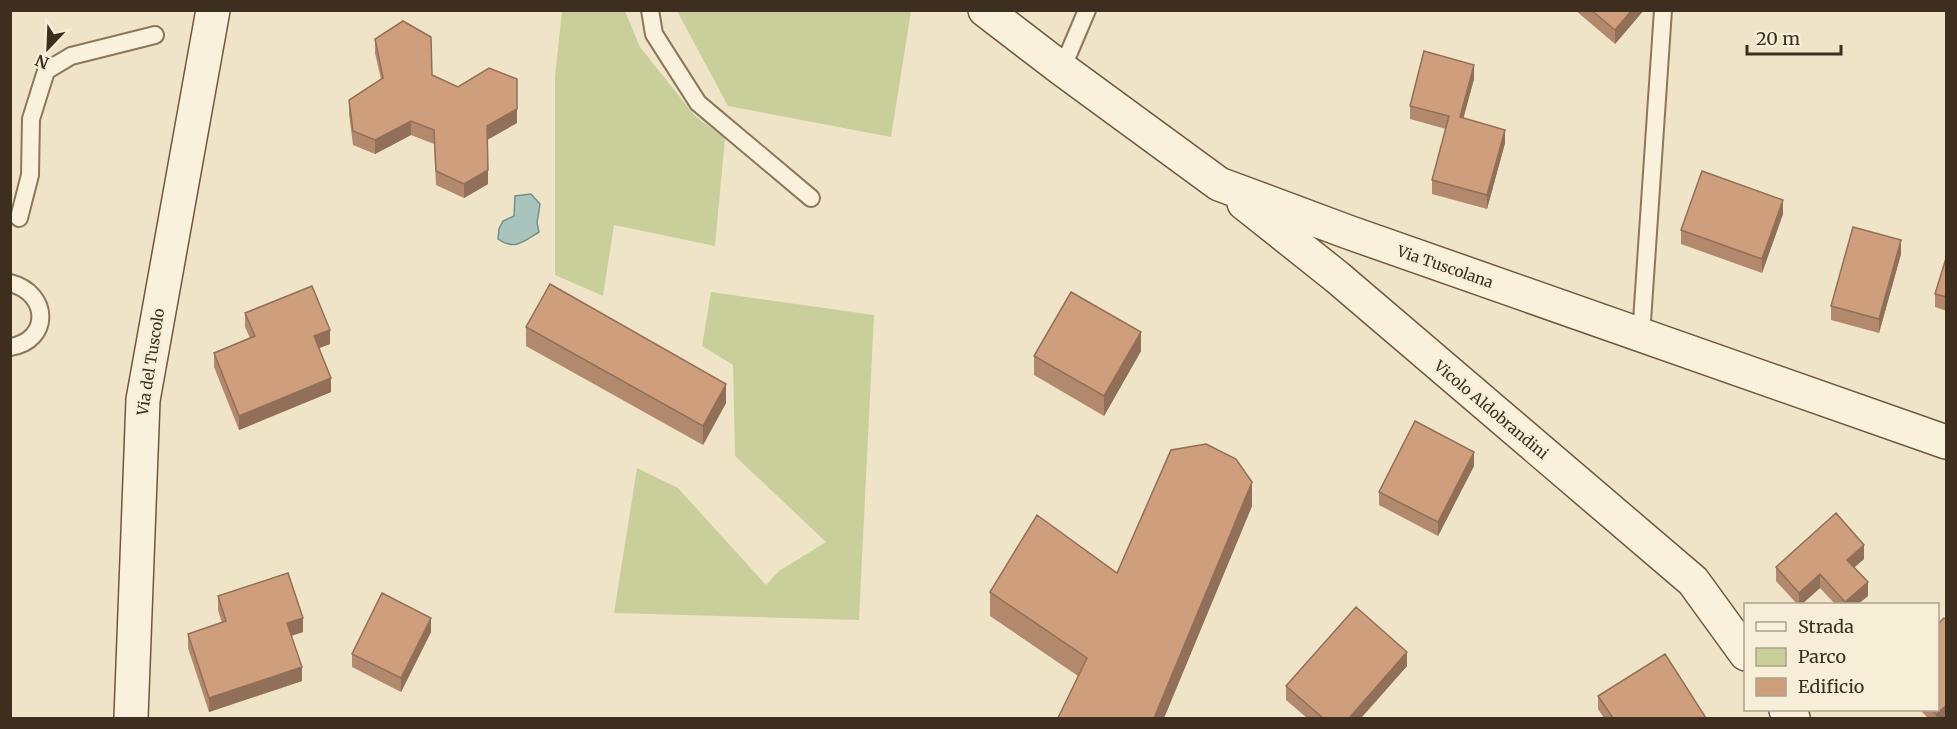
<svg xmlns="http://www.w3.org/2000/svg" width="1957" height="729" font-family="Merriweather,serif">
<rect width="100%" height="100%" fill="#f0e4c8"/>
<path fill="#c9cf9b" d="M562,11H625L640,47L695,116L725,138L715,246L614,225L603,296L555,275V76Z
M677,11H911L891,137L728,106Z
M711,292L874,315L859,620L614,613L637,468L678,488L766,585L779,571L826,542L735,456L733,365L702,346Z"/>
<path fill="#a9c4bc" stroke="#6f938a" stroke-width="1.5" d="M531,194L540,204L537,223L539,232C524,241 515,251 498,239L499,229L503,221L514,216L515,196Z"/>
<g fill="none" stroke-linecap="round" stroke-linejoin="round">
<g stroke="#8d765c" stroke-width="20">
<path id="lane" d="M650,10L654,34L698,103L811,198
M1062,69L1087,10
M19,218L30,175L31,119L46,71L71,56L155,35
M10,283C50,293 51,341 10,347
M1641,336L1663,10"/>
</g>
<g stroke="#6f573f" stroke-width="36">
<path id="secondary" d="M985,10L1062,69L1219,184L1348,232L1946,442
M1244,203L1337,277L1693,581L1746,654
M1786,710L1793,718
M131,718L143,400L213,10"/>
</g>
<use href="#lane" stroke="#faf1dc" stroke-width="16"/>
<use href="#secondary" stroke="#faf1dc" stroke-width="33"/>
</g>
<path fill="#b2896c" d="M1575,10H1644L1615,44Z
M375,39L432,75L517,123L487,140L488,184L464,198L436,185L434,144L411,135L375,154L353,145L349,114V100L381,79L375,53Z
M1474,79L1463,118L1505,143L1487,209L1432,194V180L1446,129L1410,119V106Z
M1783,214L1762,273L1681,244V230Z
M1901,254L1879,333L1831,320V306Z
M1947,255V311L1935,307V294Z
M245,313L330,344L319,348L331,392L239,430L214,367V353L250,338L245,327Z
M526,327L726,403L703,445L526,346Z
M1141,351L1104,416L1034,375V356Z
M1474,466L1438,536L1379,505V492Z
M1252,506L1164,718H1058L1078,676L990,616V592L1117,573Z
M1864,559L1854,567L1868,596L1858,604H1835L1820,588L1802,604H1797L1776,581V567Z
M218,596L303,632L291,636L302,681L209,712L188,648V634L222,623L218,610Z
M431,632L401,692L352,667V654Z
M1407,666L1361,718H1307L1286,700V686Z
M1598,696L1706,718H1604L1598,709Z
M1920,710H1938L1947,718H1928Z"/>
<path fill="#916f58" d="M1632,10H1644L1615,44V30Z
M1474,65V79L1460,131V117Z
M517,109V123L487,140V126Z
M411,121V135L375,154V140Z
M1505,130V143L1487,209V195Z
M488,170V184L464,198V184Z
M1783,200V214L1762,273V259Z
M1901,240V254L1879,333V319Z
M330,330V344L314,350V336Z
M1141,332V351L1104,416V396Z
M331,378V392L239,430V416Z
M726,384V403L703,445V426Z
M1474,452V466L1438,536V522Z
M1252,482V506L1164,718H1154Z
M1864,545V559L1847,574V560Z
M1820,574V588L1802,604H1799V593Z
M1868,582V596L1858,604H1845V602Z
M303,618V632L287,637V623Z
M431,618V632L401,692V678Z
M1407,652V666L1361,718H1349Z
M302,667V681L209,712V698Z
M1947,705V718H1936V714Z"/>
<path fill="#cf9f7d" stroke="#916f58" stroke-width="1.5" d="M1591,10H1632L1615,30Z
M403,21L431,37L432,75L458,87L489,68L517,79V109L487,126L488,170L464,184L436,171L434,130L411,121L375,140L353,131L349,100L383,78L375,39Z
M1424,51L1474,65L1460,117L1505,130L1487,195L1432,180L1449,116L1410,106Z
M1702,171L1783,200L1762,259L1681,230Z
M1853,227L1901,240L1879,319L1831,306Z
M1947,255V297L1935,294Z
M550,284L726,384L703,426L526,327Z
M312,286L330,330L314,336L331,378L239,416L214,353L255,336L245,313Z
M1071,292L1141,332L1104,396L1034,356Z
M1415,421L1474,452L1438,522L1379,492Z
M1206,444L1236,459L1252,482L1154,718H1058L1087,658L990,592L1037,515L1117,573L1171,450Z
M1836,513L1864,545L1847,560L1868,582L1845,602L1820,574L1799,593L1776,567Z
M288,573L303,618L287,623L302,667L209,698L188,634L226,621L218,596Z
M382,593L431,618L401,678L352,654Z
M1356,607L1407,652L1349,718H1323L1286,686Z
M1944,618L1947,620V705L1936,714L1932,710H1938V624Z
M1665,654L1706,718H1613L1598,696Z"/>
<g text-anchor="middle" stroke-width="5" stroke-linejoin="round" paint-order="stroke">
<g font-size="15" fill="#3d2e20" stroke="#f7eed8">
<text transform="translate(1445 267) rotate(19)" y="5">Via Tuscolana</text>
<text transform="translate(151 362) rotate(-81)" y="5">Via del Tuscolo</text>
<text transform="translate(1491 410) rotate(40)" y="5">Vicolo Aldobrandini</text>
</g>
</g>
<rect width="1957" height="729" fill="none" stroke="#3d2e20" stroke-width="24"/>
<rect x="1744" y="603" width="195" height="108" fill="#f7eed8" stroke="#ada18e" stroke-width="1.5"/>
<rect x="1756" y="622" width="30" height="9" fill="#faf1dc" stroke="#ada18e" stroke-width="1.5"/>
<text x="1798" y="633" font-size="18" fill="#3d2e20">Strada</text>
<rect x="1756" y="648" width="30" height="18" fill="#c9cf9b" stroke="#ada18e" stroke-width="1.5"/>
<text x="1798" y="663" font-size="18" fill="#3d2e20">Parco</text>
<rect x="1756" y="678" width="30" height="18" fill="#cf9f7d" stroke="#ada18e" stroke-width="1.5"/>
<text x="1798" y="693" font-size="18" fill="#3d2e20">Edificio</text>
<g transform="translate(48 48) rotate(203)" stroke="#f7eed8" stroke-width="4.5" paint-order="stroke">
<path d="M0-4.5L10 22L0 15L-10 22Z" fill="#3d2e20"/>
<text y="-9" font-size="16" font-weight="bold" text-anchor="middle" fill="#3d2e20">N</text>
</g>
<path d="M1747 45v9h94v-9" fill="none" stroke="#3d2e20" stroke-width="3"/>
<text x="1756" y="45" font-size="18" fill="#3d2e20" stroke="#f7eed8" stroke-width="4.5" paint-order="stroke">20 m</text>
</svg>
